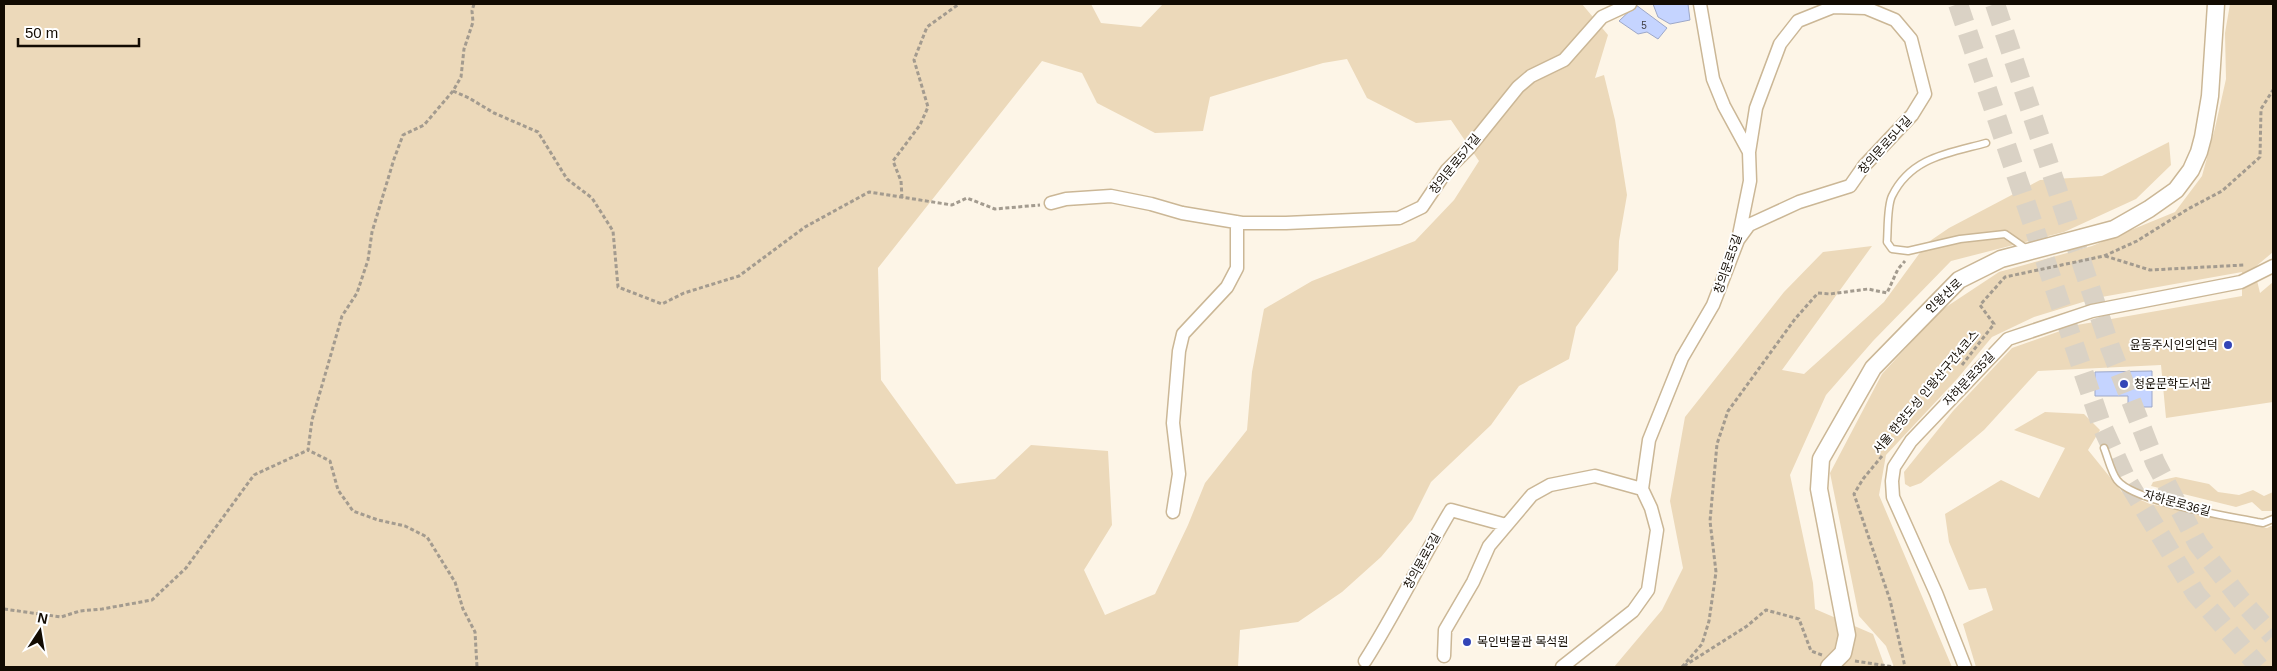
<svg xmlns="http://www.w3.org/2000/svg" width="2277" height="671" font-family="Arial,'Noto Sans KR',sans-serif">
<rect width="100%" height="100%" fill="#fdf5e7"/>
<path fill="#ecd9ba" fill-rule="evenodd" d="M4,4H1091L1101,23L1141,27L1163,4H1582L1608,35L1595,78L1604,75L1615,120L1627,195L1619,241L1618,270L1576,327L1569,359L1519,386L1491,425L1431,482L1412,520L1381,557L1342,592L1298,622L1240,630L1238,667H4ZM1347,59L1367,98L1416,123L1451,120L1479,161L1454,200L1415,241L1312,281L1264,309L1252,372L1247,430L1205,483L1188,525L1155,594L1105,615L1084,570L1112,525L1108,451L1031,445L995,479L956,484L881,380L878,268L1042,61L1082,73L1097,103L1155,133L1203,131L1210,97L1323,63Z
M2230,4H2273V252L2254,268L2260,293L2273,282V402L2166,418L2161,365L2038,371L1984,430L1921,483L1910,487L1905,484L1904,472L1953,411L2012,348L2077,325L2242,296V272L2096,298L2034,317L1992,337L1957,379L1886,455L1879,495L1952,667H1894L1886,646L1859,616L1830,473L1882,374L1940,311L1999,272L2092,246L2175,212L2202,176L2215,128L2226,79L2225,33Z
M2169,142L2171,165L2136,199L2064,232L1951,261L1873,341L1826,395L1790,475L1813,583L1815,609L1873,634L1885,667H1614L1662,610L1683,568L1670,501L1685,417L1784,292L1823,252L1872,246L1782,370L1804,374L1884,302L1927,243L1949,228L2040,180L2102,176Z
M2045,412L2084,414L2100,430L2088,450L2122,492L2150,504L2267,528L2273,525V667H1976L1963,624L1993,610L1986,588L1969,590L1949,542L1945,514L2001,480L2039,498L2065,448L2014,430Z
M2176,477L2209,484L2218,492L2239,495L2253,490L2264,496L2273,492V511H2262L2252,502L2236,507L2151,486L2153,482Z"/>
<path fill="#c5d4ff" stroke="#9da8c9" d="M1653,4H1688L1690,20L1670,24L1658,17Z
M1636,5L1667,28L1658,39L1647,32L1638,34L1619,21Z
M2152,371V407H2128V396H2095V372Z"/>
<g fill="none" stroke-linecap="round" stroke-linejoin="round">
<path stroke="#dad2c5" stroke-width="20" stroke-dasharray="20 10" stroke-linecap="butt" d="M1958,4L2101,424L2126,479L2196,594L2259,667
M1995,4L2110,347L2155,462L2198,544L2241,600L2273,636"/>
<g stroke="#cbb796" stroke-width="9">
<path id="service" d="M1986,143C1949,153 1911,157 1892,196C1887,206 1888,230 1887,242L1892,249L1908,251L1960,239L2005,234L2028,250
M2104,448C2108,458 2111,472 2117,480C2134,502 2228,516 2257,522L2263,523L2273,519"/>
</g>
<g stroke="#cbb796" stroke-width="15">
<path id="minor" d="M1051,203L1066,199L1111,196L1151,204L1182,213L1242,223H1286L1399,218L1422,207L1447,170L1468,149L1518,87L1531,76L1564,60L1602,17L1630,4
M1738,240L1749,225L1799,202L1850,186L1864,166L1912,115L1925,94L1911,39L1895,20L1866,8L1833,7L1798,21L1780,44L1756,108L1749,152
M1642,489L1649,440L1682,358L1713,305L1738,240L1750,181L1749,152L1724,106L1713,79L1700,4
M1173,512L1179,474L1173,423L1179,351L1183,334L1227,287L1237,268V222
M1444,656L1445,630L1473,582L1489,546L1532,495L1550,485L1595,476L1642,489L1651,508L1657,530L1648,590L1633,611L1562,667
M1365,661C1396,612 1421,560 1451,510L1506,525
M1965,667L1936,593L1893,497L1892,481L1894,467L1911,441L2008,339L2092,311L2241,282L2273,266"/>
</g>
<g stroke="#cbb796" stroke-width="19">
<path id="tertiary" d="M1829,667L1843,653L1847,635L1819,489L1821,459L1873,368L1959,280L2001,259L2114,229L2149,209L2176,190L2191,170L2199,152L2203,137L2210,96L2216,4"/>
</g>
<path stroke="#a39b8f" stroke-width="3" stroke-dasharray="4 2.5" stroke-linecap="butt" d="M474,4L472,11L473,22L464,49L461,77L453,91L424,125L403,135L394,159L372,232L368,260L357,293L342,316L312,420L308,450L330,461L338,490L353,511L378,520L405,526L427,537L455,582L463,609L475,632L477,667
M453,91L469,98L494,113L538,132L567,179L592,198L613,231L618,287L662,304L684,293L739,276L805,227L869,192L952,205L967,198L995,209L1040,205
M902,198L901,181L893,161L920,125L928,107L914,60L927,27L959,4
M2105,256L2150,270L2244,265
M1962,365L1994,324L1980,305L2005,277L2104,256L2137,241L2188,209L2222,191L2260,157L2261,109L2273,90
M1882,456L1863,479L1854,494L1890,600L1905,667
M4,609L61,617L80,611L102,609L152,600L186,568L254,475L308,450
M1855,661L1894,667
M1684,666L1747,626L1766,610L1799,619L1811,651L1822,655
M1682,667L1702,644L1709,621L1716,572L1710,521L1717,444L1728,411L1795,319L1818,293L1830,294L1868,289L1887,293L1898,269L1905,261"/>
<use href="#service" stroke="#fff" stroke-width="6"/>
<use href="#minor" stroke="#fff" stroke-width="12"/>
<use href="#tertiary" stroke="#fff" stroke-width="16"/>
</g>
<g fill="#3345b7" stroke="#fff" stroke-width="2">
<circle cx="2228" cy="345" r="5"/>
<circle cx="2124" cy="384" r="5"/>
<circle cx="1467" cy="642" r="5"/>
</g>
<g text-anchor="middle" stroke-width="4" stroke-linejoin="round" paint-order="stroke">
<g font-size="10" fill="#3f3d41">
<text x="1644" y="29">5</text>
</g>
<g font-size="12" fill="#120b02" stroke="#fff">
<text transform="translate(1885 145) rotate(-48)" y="4">창의문로5나길</text>
<text transform="translate(1455 164) rotate(-51)" y="4">창의문로5가길</text>
<text transform="translate(1728 264) rotate(-71)" y="4">창의문로5길</text>
<text transform="translate(1944 296) rotate(-43)" y="4">인왕산로</text>
<text transform="translate(1969 379) rotate(-47)" y="4">자하문로35길</text>
<text transform="translate(1926 392) rotate(-50)" y="4">서울 한양도성 인왕산구간4코스</text>
<text transform="translate(2177 503) rotate(15)" y="4">자하문로36길</text>
<text transform="translate(1422 561) rotate(-61)" y="4">창의문로5길</text>
</g>
<g font-size="12" fill="#120b02" stroke="#fff" text-anchor="start">
<text x="2218" y="349" text-anchor="end">윤동주시인의언덕</text>
<text x="2134" y="388">청운문학도서관</text>
<text x="1477" y="646">목인박물관 목석원</text>
</g>
</g>
<rect width="2277" height="671" fill="none" stroke="#120b02" stroke-width="10"/>
<g transform="translate(40 631) rotate(12)" stroke="#ffffff" stroke-width="4" paint-order="stroke">
<path d="M0-4L9 19L0 12L-9 19Z" fill="#120b02"/>
<text y="-8" font-size="14" font-weight="bold" text-anchor="middle" fill="#120b02">N</text>
</g>
<path d="M18 38v8h121v-8" fill="none" stroke="#120b02" stroke-width="2.5"/>
<text x="25" y="38" font-size="15" fill="#120b02" stroke="#ffffff" stroke-width="4" paint-order="stroke">50 m</text>
</svg>
